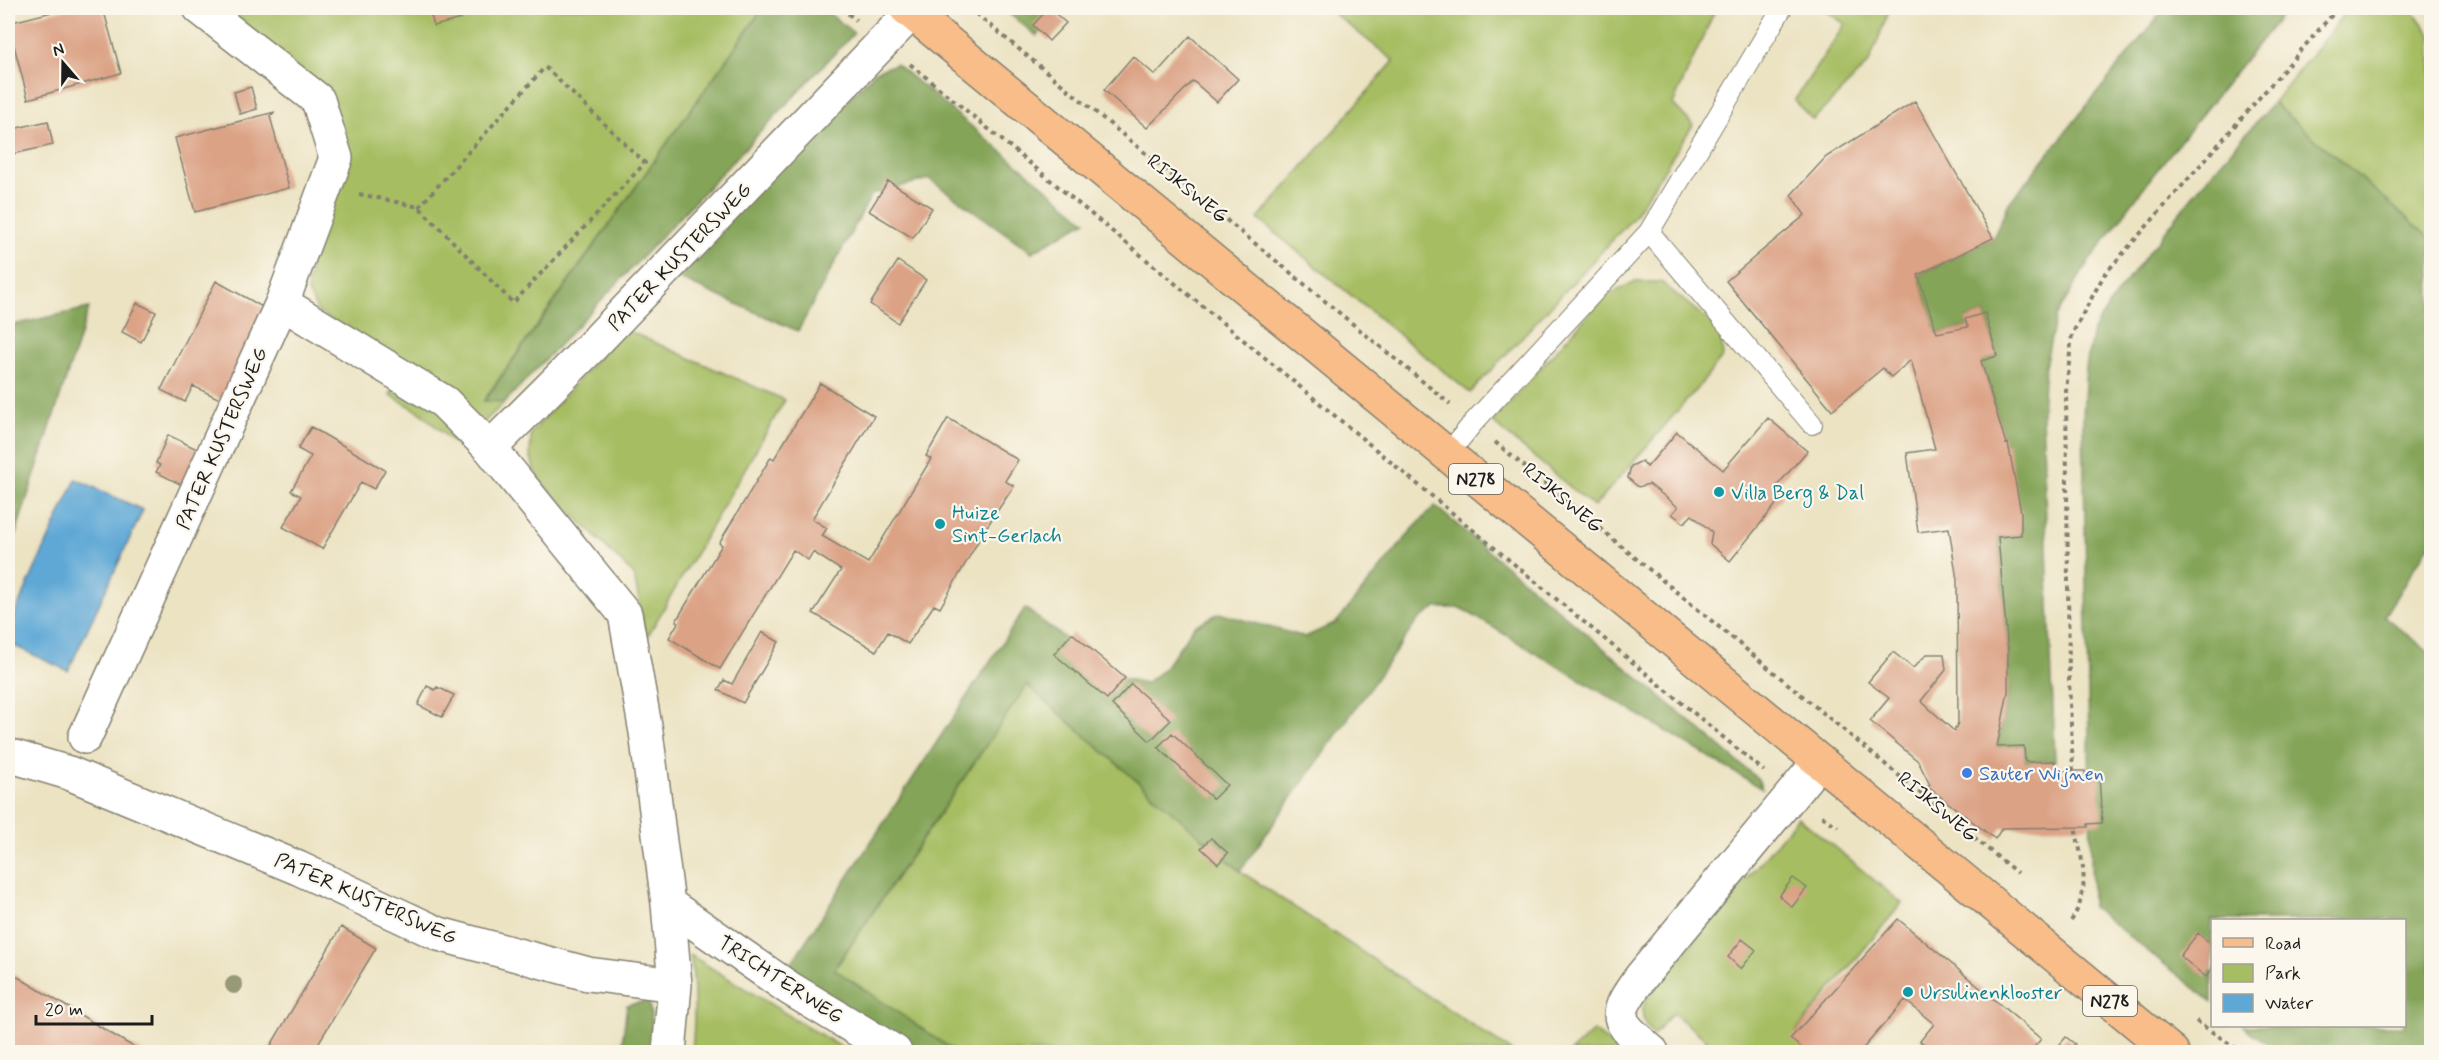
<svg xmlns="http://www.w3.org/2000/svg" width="2439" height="1060" font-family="Mynerve,sans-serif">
<rect width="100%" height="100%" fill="#fbf7ec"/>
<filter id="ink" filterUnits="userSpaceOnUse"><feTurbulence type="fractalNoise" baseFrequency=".0167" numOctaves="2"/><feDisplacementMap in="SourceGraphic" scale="12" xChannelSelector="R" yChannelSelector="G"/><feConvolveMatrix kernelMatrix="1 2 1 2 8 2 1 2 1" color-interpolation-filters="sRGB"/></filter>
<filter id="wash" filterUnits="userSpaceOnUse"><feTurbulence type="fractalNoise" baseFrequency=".008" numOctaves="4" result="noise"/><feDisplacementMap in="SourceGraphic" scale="24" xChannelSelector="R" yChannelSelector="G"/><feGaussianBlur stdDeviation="1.35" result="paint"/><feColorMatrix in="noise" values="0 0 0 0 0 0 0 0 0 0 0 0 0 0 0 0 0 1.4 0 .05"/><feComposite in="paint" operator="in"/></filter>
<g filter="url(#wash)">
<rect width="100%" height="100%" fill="#ece3c3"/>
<path fill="#a6bd62" stroke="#616c3f" stroke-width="1.5" d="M219,8H763L484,400L505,402L458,447L420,412L390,395L405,364L318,312L307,290L311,259L343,150Z
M1327,8H1716L1673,104L1693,125L1632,219L1470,393L1258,219L1394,61Z
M1821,8H1890L1869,63L1813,120L1794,101L1845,24Z
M2349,8H2411L2431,35V239L2273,103Z
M1634,282H1661L1720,330L1723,356L1706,378L1594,507L1492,422L1605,296Z
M624,329L785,400L646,639L634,575L537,478L530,455L531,433Z
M1027,685L1240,871L1513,1052H956L834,970Z
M1798,817L1902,903L1796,1032L1820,1052H1721L1673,1013L1653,1035C1644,1023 1639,1015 1646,999Z
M690,955L831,1041L849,1052H692C695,1020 696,987 690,955Z
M1594,1031L1621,1052H1570Z"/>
<path fill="#84a458" stroke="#50603a" stroke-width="1.5" d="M763,8H822L854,33L505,402L484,401Z
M1002,8H1063L1037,36Z
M2165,8H2287L2153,175L2087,264L2056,317L2045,365L2042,413L2055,761L2025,762L2024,746L1997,747L2008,692V651L1998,537L2021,535C2018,475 1998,418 1981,361L1997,356L1985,313L1966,319L1968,327L1937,333L1918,275L1993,238L2009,203Z
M896,64L1086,221L1032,252L929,179L872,194L798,331L673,276L876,71Z
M2273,103L2431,239V542L2384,616L2431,654V1052H2279L2243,1026H2404V920H2212V1002L2092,907L2083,417L2086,367L2093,330L2115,296L2202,184Z
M89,308L8,557V326Z
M1435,506L1758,779L1762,789L1461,608H1436L1418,620L1240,871L1027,685L834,969L956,1052H915L788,968L1025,608L1116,677L1146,683L1164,669L1194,626L1219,613L1305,637L1336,623L1412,530Z
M649,1001L653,1032L651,1052H621L627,1005Z"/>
<path fill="#5fa8d6" stroke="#3e6279" stroke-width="1.5" d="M76,479L143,510L68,671L8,643V628Z"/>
<g id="blocks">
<path fill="#dba285" d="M68,8H103L121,73L28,99L8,23Z
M429,8H458L461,19L434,26Z
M1049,8L1066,23L1049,41L1033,25Z
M1190,36L1238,79L1217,102L1193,81L1147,128L1104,90L1133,56L1155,75Z
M251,87L257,109L240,114L234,92Z
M1915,101L1993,238L1918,275L1937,333L1968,327L1965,319L1985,313L1997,356L1981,361L2006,444L2008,443L2021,512V535L1998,537L2008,651V692L1997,747L2024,746L2025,762L2055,761L2056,771H2085V776H2099L2102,823L2088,824V827L2002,828L1995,839L1928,787L1930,785L1918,761L1870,721L1889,698L1868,682L1893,652L1913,668L1927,654H1944L1946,670L1921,701L1954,731L1958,723L1957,580L1949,528L1918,532L1907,453L1935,449L1911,360L1891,377L1883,368L1832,410L1726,281L1805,215L1791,195L1826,157Z
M275,112L270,116L289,188L195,212L175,138Z
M48,121L53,145L8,155V130Z
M888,181L932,208L913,238L869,211Z
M898,261L926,280L898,323L870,304Z
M216,281L268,310L224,401L193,386L185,402L161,390Z
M137,303L156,312L141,342L122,332Z
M820,383L874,416L812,519L827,528L822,536L868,563L931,459L926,456L948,418L1018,460L1005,481L1014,486L984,531L940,608L934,605L908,644L888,632L876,651L813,613L841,570L813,552L808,560L793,550L720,669L669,638L678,623L676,621L722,545L719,543L771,457L774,459Z
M1768,418L1807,451L1775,488L1783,496L1730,561L1710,544L1712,532L1692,515L1684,523L1672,514L1678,507L1649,484L1638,487L1628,478L1631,466L1642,461L1647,467L1677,432L1723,470Z
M311,427L385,470L374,489L361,482L322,549L283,527L301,496L291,491L310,458L311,456L298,449Z
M168,435L201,451L184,486L156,472L160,465L156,463Z
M762,632L779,642L743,703L718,690L724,680L732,684Z
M1072,633L1125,678L1107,699L1054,654Z
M1131,684L1171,720L1150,741L1112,705Z
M427,686L435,690L437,687L454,695L442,717L418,705Z
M1172,733L1227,785L1213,799L1158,747Z
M1211,838L1228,853L1218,864L1201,848Z
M1793,878L1807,888L1792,907L1779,896Z
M1898,919L2041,1039L2030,1052H1935L1920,1041L1934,1024L1905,1000L1860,1052H1798L1802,1048L1790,1039Z
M341,927L376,948L313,1052H267Z
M2198,933L2212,945V969L2206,977L2180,956Z
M1742,939L1756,950L1741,969L1728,957Z
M8,971L125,1042L143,1052H18L8,1046Z
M2066,1037L2075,1044L2068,1052H2058L2055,1050Z"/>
</g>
</g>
<g filter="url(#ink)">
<use href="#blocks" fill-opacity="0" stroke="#848070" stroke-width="1.5"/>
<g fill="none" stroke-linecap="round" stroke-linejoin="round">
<g stroke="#848070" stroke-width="22">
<path id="service" d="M1649,232L1812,424
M1447,455L1473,423L1649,232L1782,8"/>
</g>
<g stroke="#848070" stroke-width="36">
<path id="minor" d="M282,303L444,402L490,448L625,614L646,732L668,904L675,985L669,1052
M490,448L589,349L912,12
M85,737L282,303L336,158L318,100L200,8
M8,755L69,773L298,868L439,934L588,974L675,985
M668,904L789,988L895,1052
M1652,1052C1615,1020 1611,1018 1641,977L1819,762"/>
</g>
<g stroke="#848070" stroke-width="36">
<path id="primary" d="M906,8L2172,1052"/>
</g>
<path stroke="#848070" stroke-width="4" stroke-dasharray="4.5 4.5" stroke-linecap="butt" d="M841,8L856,20
M969,8L1450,404
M910,64L1764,771
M359,194L419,207L513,303L645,163L545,67L419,207
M1495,442L2017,873
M2073,771L2069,679L2066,391L2072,334L2104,275L2338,8
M1822,816L1838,827
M2071,921C2092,889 2082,861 2075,827
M2196,1021L2242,1052"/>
<use href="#service" stroke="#fff" stroke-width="20"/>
<use href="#minor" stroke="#fff" stroke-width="33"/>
<use href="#primary" stroke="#f8bd89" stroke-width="33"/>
</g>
<circle fill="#989977" cx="234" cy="985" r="9"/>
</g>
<g fill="#0f9aa8" stroke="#fbf7ec" stroke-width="2">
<circle cx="1719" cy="492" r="6"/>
<circle cx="940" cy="524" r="6"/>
<circle cx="1908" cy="992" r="6"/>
</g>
<circle fill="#3f7fe0" stroke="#fbf7ec" stroke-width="2" cx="1967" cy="773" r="6"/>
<g text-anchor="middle" stroke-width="4.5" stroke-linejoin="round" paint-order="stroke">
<g fill="#fbf7ec" stroke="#5f5e5a" stroke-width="1.5">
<rect x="1449" y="464" width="54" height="30" rx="4.5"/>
<rect x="2083" y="986" width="54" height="30" rx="4.5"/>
</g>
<g font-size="18" font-weight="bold" fill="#1c1c1c">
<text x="1476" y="485">N278</text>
<text x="2110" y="1007">N278</text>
</g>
<g font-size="20" fill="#1c1c1c" stroke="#fbf7ec">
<text transform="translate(1188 188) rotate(39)" y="7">RIJKSWEG</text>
<text transform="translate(679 256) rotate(-46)" y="7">PATER KUSTERSWEG</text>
<text transform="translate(221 438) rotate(-66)" y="7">PATER KUSTERSWEG</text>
<text transform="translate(1563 497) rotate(40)" y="7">RIJKSWEG</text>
<text transform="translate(1938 806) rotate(40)" y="7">RIJKSWEG</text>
<text transform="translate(366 898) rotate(24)" y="7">PATER KUSTERSWEG</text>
<text transform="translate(781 979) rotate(33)" y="7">TRICHTERWEG</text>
</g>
<g font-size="20" fill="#0d838f" stroke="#fbf7ec" text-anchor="start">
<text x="1731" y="499">Villa Berg &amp; Dal</text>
<text x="952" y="519">Huize<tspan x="952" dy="23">Sint-Gerlach</tspan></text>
<text x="1920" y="999">Ursulinenklooster</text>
</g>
<g font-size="20" fill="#366cbe" stroke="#fbf7ec" text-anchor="start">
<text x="1979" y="780">Sauter Wijnen</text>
</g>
</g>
<rect width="2439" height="1060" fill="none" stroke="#fbf7ec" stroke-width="30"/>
<rect x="2211" y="919" width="195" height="108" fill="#fbf7ec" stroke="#a29f99" stroke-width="1.5"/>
<rect x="2223" y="938" width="30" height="9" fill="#f8bd89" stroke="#a29f99" stroke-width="1.5"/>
<text x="2265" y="949" font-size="18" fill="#1c1c1c">Road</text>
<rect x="2223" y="964" width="30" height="18" fill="#a6bd62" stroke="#a29f99" stroke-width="1.5"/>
<text x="2265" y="979" font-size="18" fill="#1c1c1c">Park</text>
<rect x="2223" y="994" width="30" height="18" fill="#5fa8d6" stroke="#a29f99" stroke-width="1.5"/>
<text x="2265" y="1009" font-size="18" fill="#1c1c1c">Water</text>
<g transform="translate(63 63) rotate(340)" stroke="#fbf7ec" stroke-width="4.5" paint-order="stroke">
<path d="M0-4.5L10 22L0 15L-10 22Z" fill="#1c1c1c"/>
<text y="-9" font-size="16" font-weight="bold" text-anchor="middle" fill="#1c1c1c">N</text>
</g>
<path d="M36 1015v9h116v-9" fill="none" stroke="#1c1c1c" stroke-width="3"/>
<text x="45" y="1015" font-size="18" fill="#1c1c1c" stroke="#fbf7ec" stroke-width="4.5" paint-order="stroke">20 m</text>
</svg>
